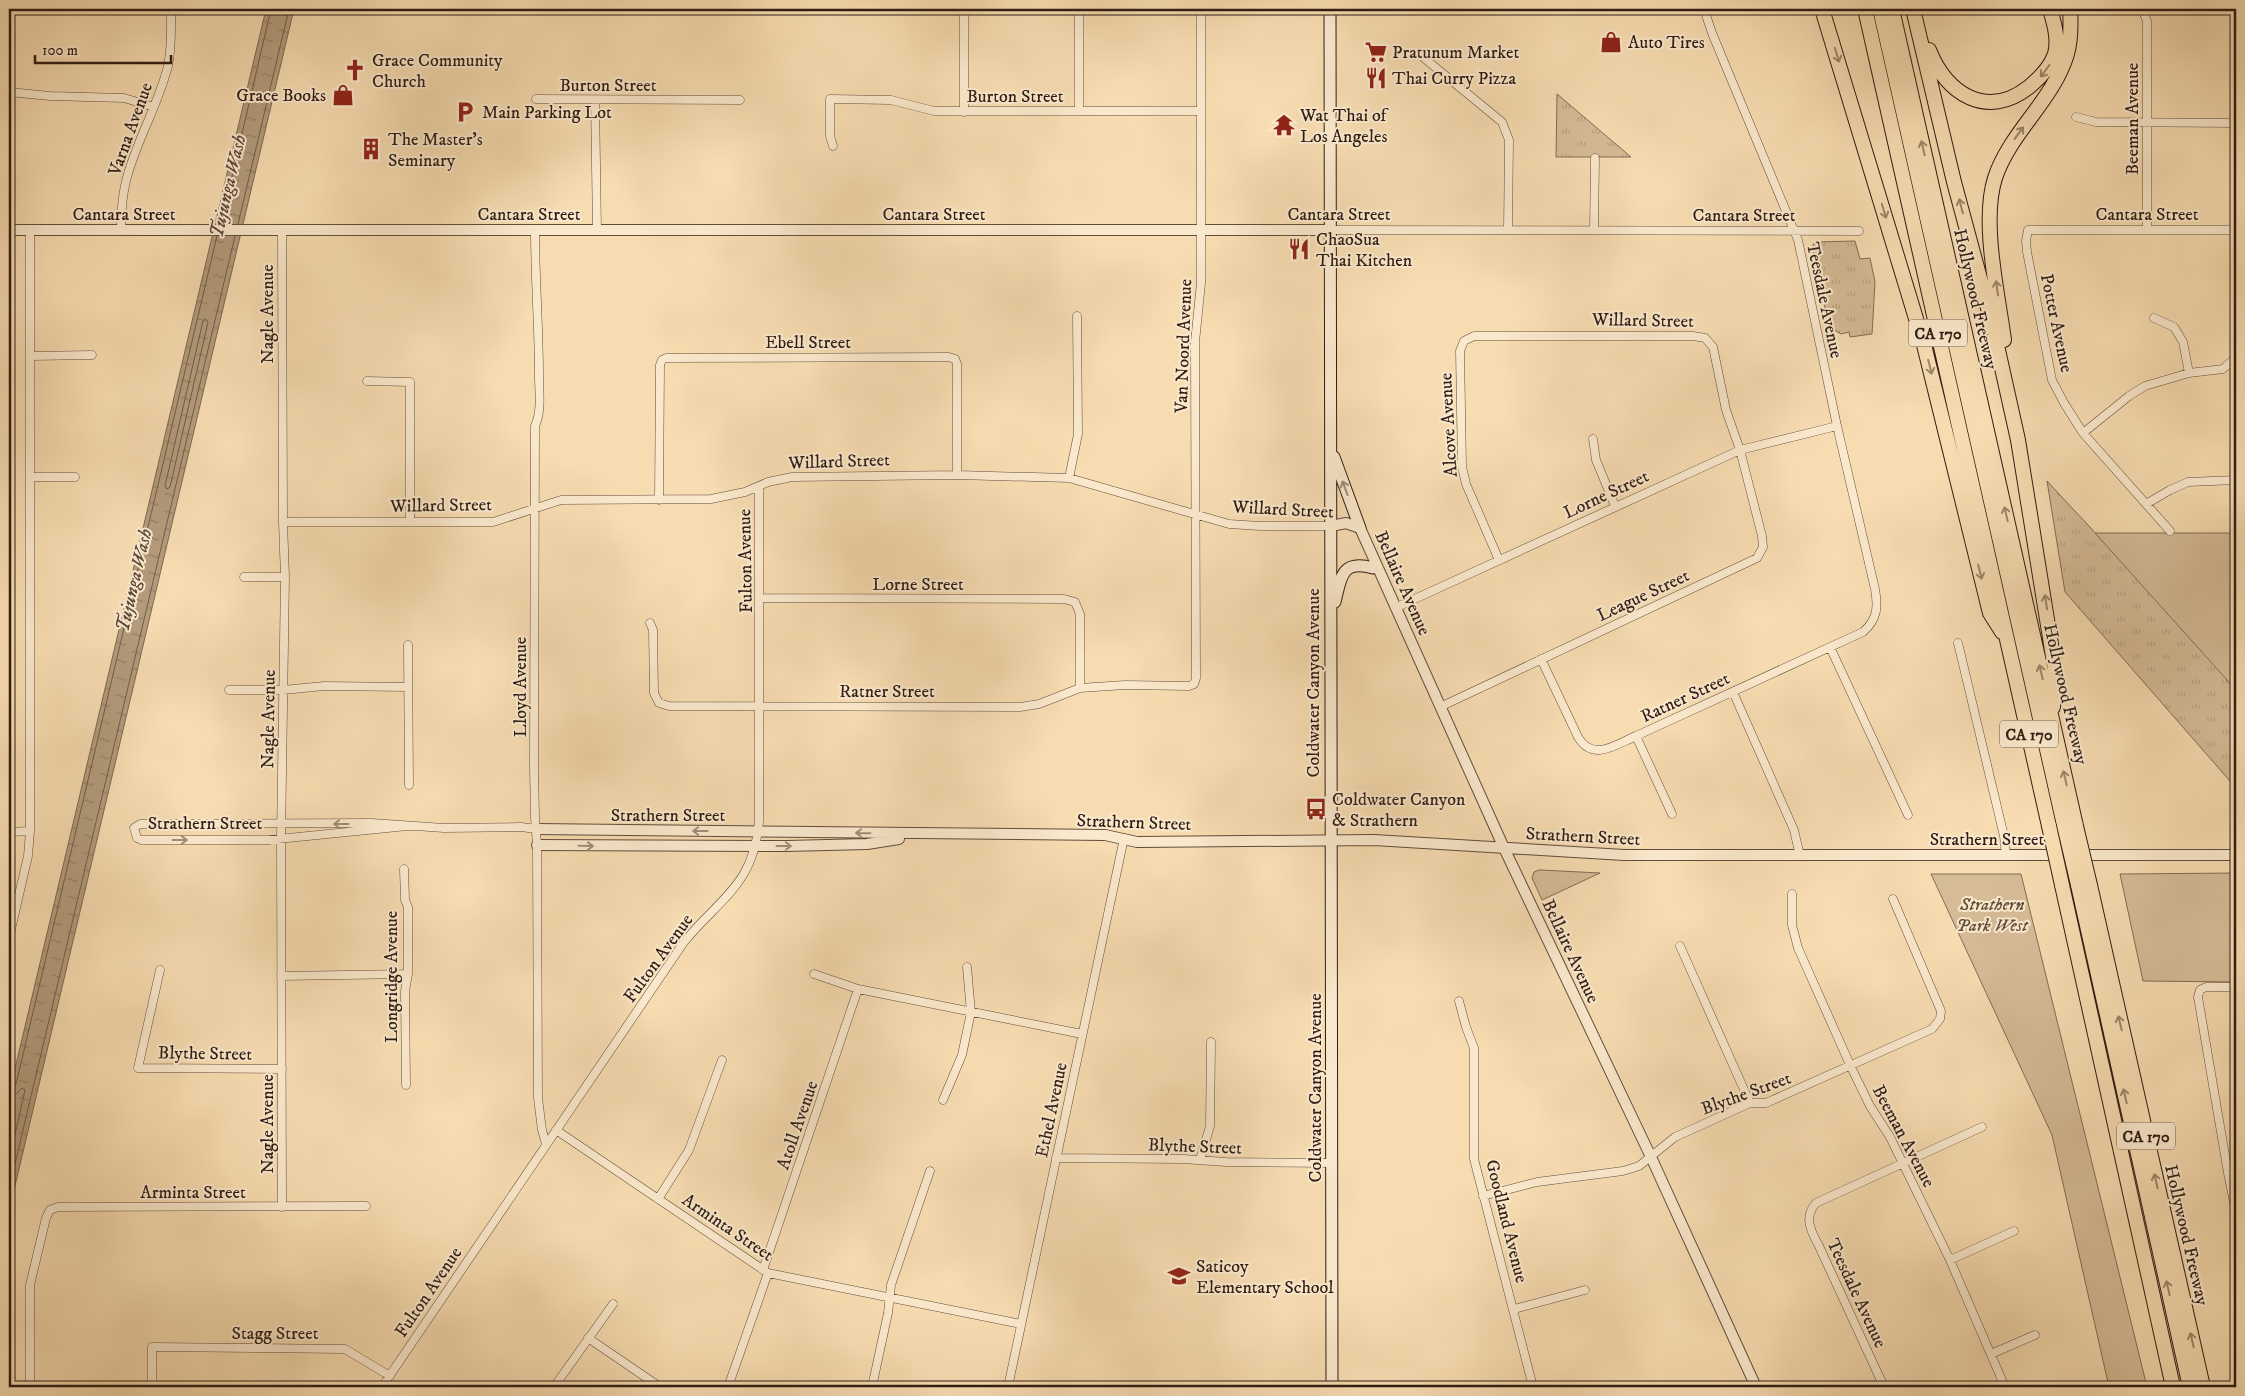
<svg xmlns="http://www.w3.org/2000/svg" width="2245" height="1396" font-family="'IM FELL DW Pica',serif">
<defs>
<pattern id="grass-tufts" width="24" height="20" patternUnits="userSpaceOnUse" patternTransform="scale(1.25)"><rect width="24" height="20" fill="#d5bb96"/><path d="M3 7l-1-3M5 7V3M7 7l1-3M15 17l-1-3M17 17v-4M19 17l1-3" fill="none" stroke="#b7a080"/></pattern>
<pattern id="water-ripples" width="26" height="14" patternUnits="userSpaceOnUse" patternTransform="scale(1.25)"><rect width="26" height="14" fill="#b39b7c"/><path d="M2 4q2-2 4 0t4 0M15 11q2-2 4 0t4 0" fill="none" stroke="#927e64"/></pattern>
</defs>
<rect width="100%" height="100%" fill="#f7dcb1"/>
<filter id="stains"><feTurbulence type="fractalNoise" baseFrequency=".004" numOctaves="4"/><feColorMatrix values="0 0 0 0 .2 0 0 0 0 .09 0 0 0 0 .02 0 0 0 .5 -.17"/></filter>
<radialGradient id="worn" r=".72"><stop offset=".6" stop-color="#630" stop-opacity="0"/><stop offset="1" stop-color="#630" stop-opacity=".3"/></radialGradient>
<path fill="url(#grass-tufts)" stroke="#826c55" d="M1557,94L1631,157H1556Z
M1855,241L1860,259L1870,258L1875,282L1872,334L1850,337L1849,332L1841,334L1829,327L1812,247L1815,242Z
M2047,481L2236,684V788L2065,592Z"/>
<path fill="#d5bb96" stroke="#826c55" d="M2095,533H2236V690Z
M1539,870H1541L1600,873L1542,900L1532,878L1534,872Z
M2236,873V982L2143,981L2120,874Z
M1931,874H2021L2147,1387H2109L2052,1135Z"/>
<path fill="url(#water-ripples)" stroke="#7e6852" d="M266,9H294L9,1211V1094Z"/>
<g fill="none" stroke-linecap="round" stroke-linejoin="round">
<path stroke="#715c48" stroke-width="1" d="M221,224L271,9
M238,224L289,9
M206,319L208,322L206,331L170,487L167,489L165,486L203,321Z
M9,1089L14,1088L16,1084L217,236
M9,1095L16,1094L22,1088L25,1090L9,1162
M9,1189L235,236"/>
<g stroke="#614c3b" stroke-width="9">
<path id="minor" d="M964,9V112
M2142,9L2147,21V230
M1424,58L1502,122L1509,140L1508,230
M9,92L50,96L124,98L154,107
M536,99L740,100
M595,100L597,230
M1079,111V9
M2076,117L2096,122L2236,123
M833,146L830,136V99L891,100L934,111H1201
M121,230C121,213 122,197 126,181C136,141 158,106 168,66C172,47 171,28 171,9
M535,230C535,279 539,327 539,376C539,392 542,411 535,426L534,767L535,818L537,845L538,1098L542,1130L546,1144
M1331,230L1859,231
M1594,230L1595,158
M282,231L283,522L285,577L281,839L282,1207
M2154,318L2174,327L2183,342L2189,373
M31,356L92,355
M367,381L410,382V521
M2083,433L2129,396L2145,386L2189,373L2223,369L2236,357
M1593,439L1596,460L1615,506
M31,477H75
M1069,478L1078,434L1077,316
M659,500L660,365L662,360L666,358L949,357L955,359L957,364V475
M2146,504L2170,490L2188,482L2236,480
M283,522H493L561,500L711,499L745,492L768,482L792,477L957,475L1069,478L1229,524L1260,526H1331
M2170,531L2083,433L2064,403L2052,380L2027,252L2026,241L2028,230H2236
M244,577H285
M760,598L1064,599L1075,602L1080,614V688
M1395,608L1740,450L1837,426
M650,623L653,630L654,693L659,703L669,706L1020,707L1039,704L1080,688L1125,685L1189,686L1194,684L1196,678L1195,342L1201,283V9
M1958,643L2004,836L2006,855
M408,645L409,785
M1830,647L1908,815
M1541,659L1578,737C1593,762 1615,745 1636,736L1863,632C1878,619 1878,606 1875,589L1837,426L1798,240L1712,33L1704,9
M229,690H283L324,686L407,687
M1733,692L1794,830L1800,856
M1440,707L1757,558L1763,547L1762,536L1740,450L1726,410L1713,347L1705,338L1693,336H1474L1464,341L1460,351L1462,467L1466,484L1499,560
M1636,736L1672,814
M407,826L268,840H141L137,838L134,828L140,824L372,823L444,828L521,827L536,829
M9,832L30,831
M404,869L405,900L408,907V974L405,991L406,1085
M1792,894V925L1798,948L1851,1067L1870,1106L1890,1137L1950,1260L2005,1387
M9,938L28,856L30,831V230
M1680,946L1750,1103
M160,970L138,1068L282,1069
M814,974L858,989L1082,1034
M281,976L408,974
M2236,987H2206L2200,990L2198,997L2228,1173L2236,1212
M1459,1001L1466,1027L1474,1048V1159L1533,1387
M943,1100L962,1055L971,1012L967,967
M556,1130L768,1273L1021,1324
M1056,1158L1183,1159L1226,1162L1332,1163
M1200,1160L1210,1126L1211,1042
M1483,1196L1537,1182L1623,1171L1639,1166L1675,1137L1750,1103H1766L1932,1029L1940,1019L1941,1011L1893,899
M658,1199L689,1150L722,1060
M1950,1260L2014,1231
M763,1270L858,989
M1514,1309L1585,1290
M588,1338L660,1387
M1991,1354L2035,1335
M30,1387V1285L46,1218L50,1210L58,1207L366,1206
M152,1387V1347L345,1349L390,1376
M382,1387L684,942C720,898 754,885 759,821V487
M554,1387L613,1304
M728,1387L768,1273
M872,1387L888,1313L891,1285L930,1171
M1008,1387L1124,838
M1884,1387L1818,1244C1810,1230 1804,1216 1816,1203L1982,1127"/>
</g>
<g stroke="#614c3b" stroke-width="12">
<path id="tertiary" d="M9,230H1331
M1331,526L1346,523L1360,528L1504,848L1651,1157L1756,1387
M536,829L1105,835L1137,842L1374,840L1624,855H2236
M537,845L787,846L867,844L899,839"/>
</g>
<g stroke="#2f1c14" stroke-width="13">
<path id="secondary" d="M1330,9L1332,1387
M1334,457L1360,528
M1335,602C1341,578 1341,559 1373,568"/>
</g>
<g stroke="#2f1c14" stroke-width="16">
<path id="motorway" d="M1822,9L1924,345L1990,613L2002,632
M1865,9L2049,826
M1880,9L2064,825
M1892,9L2076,826
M1913,9L1954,182L1992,323L2018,440L2056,675L2053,707
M1929,50C1946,94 1987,120 2029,87C2040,78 2050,68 2055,54C2059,39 2054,23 2050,9
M2004,340C1998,294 1981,222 1995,178C2010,132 2053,101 2067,54C2071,40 2071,24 2070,9
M2062,885L2173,1387
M2078,885L2190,1387
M2090,885L2203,1387"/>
</g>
<use href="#minor" stroke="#fae8cc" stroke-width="8"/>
<use href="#tertiary" stroke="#fae8cc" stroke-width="10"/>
<use href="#secondary" stroke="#fae8cc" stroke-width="11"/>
<use href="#motorway" stroke="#f7dcb1" stroke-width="14"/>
<g stroke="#2f1c14" stroke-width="16" stroke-linecap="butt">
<path id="motorway-bridge" d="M2064,825L2078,885
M2049,826L2062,885
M2076,826L2090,885"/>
</g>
<use href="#motorway-bridge" stroke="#f7dcb1" stroke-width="14"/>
</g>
<defs><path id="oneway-shaft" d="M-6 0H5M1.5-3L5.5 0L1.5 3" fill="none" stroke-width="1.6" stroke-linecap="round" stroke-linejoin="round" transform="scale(1.25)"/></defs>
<g stroke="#9d866a">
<use href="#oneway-shaft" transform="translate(1837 55) rotate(73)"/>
<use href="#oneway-shaft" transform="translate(2045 71) rotate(127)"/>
<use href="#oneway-shaft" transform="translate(2019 133) rotate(-54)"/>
<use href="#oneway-shaft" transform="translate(1923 148) rotate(-103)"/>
<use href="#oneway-shaft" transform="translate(1961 206) rotate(-105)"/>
<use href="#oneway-shaft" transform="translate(1884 211) rotate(73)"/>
<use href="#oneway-shaft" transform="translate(1997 288) rotate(-98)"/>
<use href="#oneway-shaft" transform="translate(1930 367) rotate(76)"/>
<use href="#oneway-shaft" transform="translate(2006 514) rotate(-103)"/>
<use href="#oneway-shaft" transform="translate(1980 572) rotate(76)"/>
<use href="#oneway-shaft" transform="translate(2046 602) rotate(-99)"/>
<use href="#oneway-shaft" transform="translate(2041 672) rotate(-103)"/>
<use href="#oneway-shaft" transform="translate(2065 778) rotate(-103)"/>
<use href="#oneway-shaft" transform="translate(2120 1023) rotate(-103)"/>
<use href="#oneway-shaft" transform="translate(2125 1096) rotate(-103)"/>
<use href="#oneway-shaft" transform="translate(2156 1181) rotate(-103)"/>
<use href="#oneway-shaft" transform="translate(2168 1288) rotate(-103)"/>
<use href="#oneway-shaft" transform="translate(2192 1340) rotate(-103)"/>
</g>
<g stroke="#9f8c79">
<use href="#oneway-shaft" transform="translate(1345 488) rotate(-110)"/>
<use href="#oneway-shaft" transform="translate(341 824) rotate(180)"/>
<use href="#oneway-shaft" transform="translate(700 831) rotate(180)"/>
<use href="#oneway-shaft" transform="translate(863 833) rotate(-179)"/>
<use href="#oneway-shaft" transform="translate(180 840)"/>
<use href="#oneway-shaft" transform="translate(586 846) rotate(1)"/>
<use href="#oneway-shaft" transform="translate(784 846)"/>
</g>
<defs>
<g id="shop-bare" transform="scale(1.725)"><path d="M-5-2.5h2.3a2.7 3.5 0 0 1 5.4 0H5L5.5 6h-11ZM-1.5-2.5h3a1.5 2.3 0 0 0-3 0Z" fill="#8f2418" stroke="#fae8cc" stroke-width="2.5" paint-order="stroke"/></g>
<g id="supermarket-bare" transform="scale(1.725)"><path d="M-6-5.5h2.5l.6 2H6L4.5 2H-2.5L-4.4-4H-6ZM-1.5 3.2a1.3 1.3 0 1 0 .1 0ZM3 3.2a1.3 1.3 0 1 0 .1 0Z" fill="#8f2418" stroke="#fae8cc" stroke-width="2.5" paint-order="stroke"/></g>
<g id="church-bare" transform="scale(1.725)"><path d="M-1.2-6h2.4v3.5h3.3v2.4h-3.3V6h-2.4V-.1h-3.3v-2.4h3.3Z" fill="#8f2418" stroke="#fae8cc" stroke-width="2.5" paint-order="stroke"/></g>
<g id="restaurant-bare" transform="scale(1.725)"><path d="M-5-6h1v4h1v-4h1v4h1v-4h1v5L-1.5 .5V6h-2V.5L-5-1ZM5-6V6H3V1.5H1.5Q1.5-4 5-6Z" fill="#8f2418" stroke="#fae8cc" stroke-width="2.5" paint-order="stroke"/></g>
<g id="parking-bare" transform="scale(1.725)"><path d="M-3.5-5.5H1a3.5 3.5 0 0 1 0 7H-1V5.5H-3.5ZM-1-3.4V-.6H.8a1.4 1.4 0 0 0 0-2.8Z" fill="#8f2418" stroke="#fae8cc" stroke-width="2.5" paint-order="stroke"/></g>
<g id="temple-bare" transform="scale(1.725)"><path d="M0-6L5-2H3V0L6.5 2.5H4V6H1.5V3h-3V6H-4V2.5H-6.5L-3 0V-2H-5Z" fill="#8f2418" stroke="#fae8cc" stroke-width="2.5" paint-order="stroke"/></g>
<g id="building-bare" transform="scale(1.725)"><path d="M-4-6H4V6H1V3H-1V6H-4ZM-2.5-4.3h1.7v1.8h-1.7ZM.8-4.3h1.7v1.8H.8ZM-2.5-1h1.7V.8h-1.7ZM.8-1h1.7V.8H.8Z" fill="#8f2418" stroke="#fae8cc" stroke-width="2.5" paint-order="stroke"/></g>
<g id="bus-bare" transform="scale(1.725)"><path d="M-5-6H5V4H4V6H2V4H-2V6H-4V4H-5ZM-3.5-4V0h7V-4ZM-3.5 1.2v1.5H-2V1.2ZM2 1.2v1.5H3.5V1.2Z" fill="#8f2418" stroke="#fae8cc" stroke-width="2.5" paint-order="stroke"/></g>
<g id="school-bare" transform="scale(1.725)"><path d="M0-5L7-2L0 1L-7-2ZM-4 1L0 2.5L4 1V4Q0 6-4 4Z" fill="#8f2418" stroke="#fae8cc" stroke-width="2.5" paint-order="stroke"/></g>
</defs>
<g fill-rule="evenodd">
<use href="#shop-bare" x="1611" y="42"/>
<use href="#supermarket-bare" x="1376" y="52"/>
<use href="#church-bare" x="355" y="70"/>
<use href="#restaurant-bare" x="1376" y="78"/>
<use href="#shop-bare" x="343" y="95"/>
<use href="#parking-bare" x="465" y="112"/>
<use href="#temple-bare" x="1284" y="125"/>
<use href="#building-bare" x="371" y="149"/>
<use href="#restaurant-bare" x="1299" y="249"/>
<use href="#bus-bare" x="1316" y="809"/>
<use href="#school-bare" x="1179" y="1276"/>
</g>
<g text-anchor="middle" stroke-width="4" stroke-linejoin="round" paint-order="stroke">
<g fill="#fae8cc" stroke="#6c594b" stroke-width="1">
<rect x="1909" y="319.5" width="58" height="27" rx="4"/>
<rect x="2000" y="720.5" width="58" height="27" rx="4"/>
<rect x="2117" y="1122.5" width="58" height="27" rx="4"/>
</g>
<g font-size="16" font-weight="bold" fill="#2f1c14">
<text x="1938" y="339">CA 170</text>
<text x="2029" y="740">CA 170</text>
<text x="2146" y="1142">CA 170</text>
</g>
<g font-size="18" fill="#2f1c14" stroke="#fae8cc" text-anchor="start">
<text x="1628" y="48">Auto Tires</text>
<text x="1392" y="58">Pratunum Market</text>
<text x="372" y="66">Grace Community<tspan x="372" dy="21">Church</tspan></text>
<text x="1392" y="84">Thai Curry Pizza</text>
<text x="326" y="101" text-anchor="end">Grace Books</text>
<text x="482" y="118">Main Parking Lot</text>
<text x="1300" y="121">Wat Thai of<tspan x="1300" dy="21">Los Angeles</tspan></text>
<text x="388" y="145">The Master's<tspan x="388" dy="21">Seminary</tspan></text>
<text x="1316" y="245">ChaoSua<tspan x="1316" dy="21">Thai Kitchen</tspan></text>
<text x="1332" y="805">Coldwater Canyon<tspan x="1332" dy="21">&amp; Strathern</tspan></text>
<text x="1196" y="1272">Saticoy<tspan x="1196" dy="21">Elementary School</tspan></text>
</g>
<g font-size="18" fill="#2f1c14" stroke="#fae8cc">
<text x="608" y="91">Burton Street</text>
<text x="1015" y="102">Burton Street</text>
<text transform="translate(2132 119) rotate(-90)" y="6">Beeman Avenue</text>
<text transform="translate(130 129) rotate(-70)" y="6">Varna Avenue</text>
<text x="124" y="220">Cantara Street</text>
<text x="529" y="220">Cantara Street</text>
<text x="934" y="220">Cantara Street</text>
<text x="1339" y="220">Cantara Street</text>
<text x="2147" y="220">Cantara Street</text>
<text x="1744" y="221">Cantara Street</text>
<text transform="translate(1976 299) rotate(77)" y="6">Hollywood Freeway</text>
<text transform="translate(1825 300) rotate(78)" y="6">Teesdale Avenue</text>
<text transform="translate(267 314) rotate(-90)" y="6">Nagle Avenue</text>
<text transform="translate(1643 320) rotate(1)" y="6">Willard Street</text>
<text transform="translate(2057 323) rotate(78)" y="6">Potter Avenue</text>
<text x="808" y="348">Ebell Street</text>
<text transform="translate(1183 346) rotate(-88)" y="6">Van Noord Avenue</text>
<text transform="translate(1448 425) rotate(-93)" y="6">Alcove Avenue</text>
<text transform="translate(839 461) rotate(-2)" y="6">Willard Street</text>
<text transform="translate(1606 494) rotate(-25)" y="6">Lorne Street</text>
<text transform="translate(441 505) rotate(-1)" y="6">Willard Street</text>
<text transform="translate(1283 509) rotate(3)" y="6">Willard Street</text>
<text transform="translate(745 561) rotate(-91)" y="6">Fulton Avenue</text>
<text transform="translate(1403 583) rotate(66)" y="6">Bellaire Avenue</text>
<text x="918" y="590">Lorne Street</text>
<text transform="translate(1643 595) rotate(-25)" y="6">League Street</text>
<text transform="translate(1313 683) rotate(-90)" y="6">Coldwater Canyon Avenue</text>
<text transform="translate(520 687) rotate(-90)" y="6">Lloyd Avenue</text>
<text x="887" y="697">Ratner Street</text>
<text transform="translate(2066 694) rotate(77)" y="6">Hollywood Freeway</text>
<text transform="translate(1685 697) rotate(-25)" y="6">Ratner Street</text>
<text transform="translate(268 719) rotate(-89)" y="6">Nagle Avenue</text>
<text x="668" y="821">Strathern Street</text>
<text transform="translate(1134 822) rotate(2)" y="6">Strathern Street</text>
<text x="205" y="829">Strathern Street</text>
<text transform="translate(1583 836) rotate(3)" y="6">Strathern Street</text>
<text x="1987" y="845">Strathern Street</text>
<text transform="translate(1571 951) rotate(65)" y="6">Bellaire Avenue</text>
<text transform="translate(658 958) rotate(-54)" y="6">Fulton Avenue</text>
<text transform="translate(391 977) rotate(-90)" y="6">Longridge Avenue</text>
<text transform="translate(205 1053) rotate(1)" y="6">Blythe Street</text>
<text transform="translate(1315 1088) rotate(-90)" y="6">Coldwater Canyon Avenue</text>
<text transform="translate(1746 1093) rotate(-20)" y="6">Blythe Street</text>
<text transform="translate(1051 1110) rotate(-78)" y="6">Ethel Avenue</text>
<text transform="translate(267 1124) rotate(-90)" y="6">Nagle Avenue</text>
<text transform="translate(797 1125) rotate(-71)" y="6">Atoll Avenue</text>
<text transform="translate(1904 1136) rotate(62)" y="6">Beeman Avenue</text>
<text transform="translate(1195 1146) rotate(2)" y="6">Blythe Street</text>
<text x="193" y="1198">Arminta Street</text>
<text transform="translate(1507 1221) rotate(76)" y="6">Goodland Avenue</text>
<text transform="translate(728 1227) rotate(34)" y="6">Arminta Street</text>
<text transform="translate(2187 1235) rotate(77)" y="6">Hollywood Freeway</text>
<text transform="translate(428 1292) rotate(-56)" y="6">Fulton Avenue</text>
<text transform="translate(1857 1293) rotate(65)" y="6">Teesdale Avenue</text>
<text x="275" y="1339">Stagg Street</text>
</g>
<g font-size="18" font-style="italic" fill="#614c3b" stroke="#fae8cc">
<text x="1992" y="910">Strathern<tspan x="1992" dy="21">Park West</tspan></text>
</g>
<g font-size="19" font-style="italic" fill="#5d4838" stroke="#fae8cc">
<text transform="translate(227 186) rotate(-77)" y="7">Tujunga Wash</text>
<text transform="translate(133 580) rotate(-77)" y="7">Tujunga Wash</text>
</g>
</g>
<rect width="2245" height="1396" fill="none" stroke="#f7dcb1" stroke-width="30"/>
<rect x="10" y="10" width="2225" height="1376" fill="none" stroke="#2f1c14" stroke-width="2.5"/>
<rect x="15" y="15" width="2215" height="1366" fill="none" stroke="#2f1c14"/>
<path d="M35 55v8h136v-8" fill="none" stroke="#2f1c14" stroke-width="2.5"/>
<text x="42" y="55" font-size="15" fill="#2f1c14" stroke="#fae8cc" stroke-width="4" paint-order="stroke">100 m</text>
<rect width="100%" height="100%" filter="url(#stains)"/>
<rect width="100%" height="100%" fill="url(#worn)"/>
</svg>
